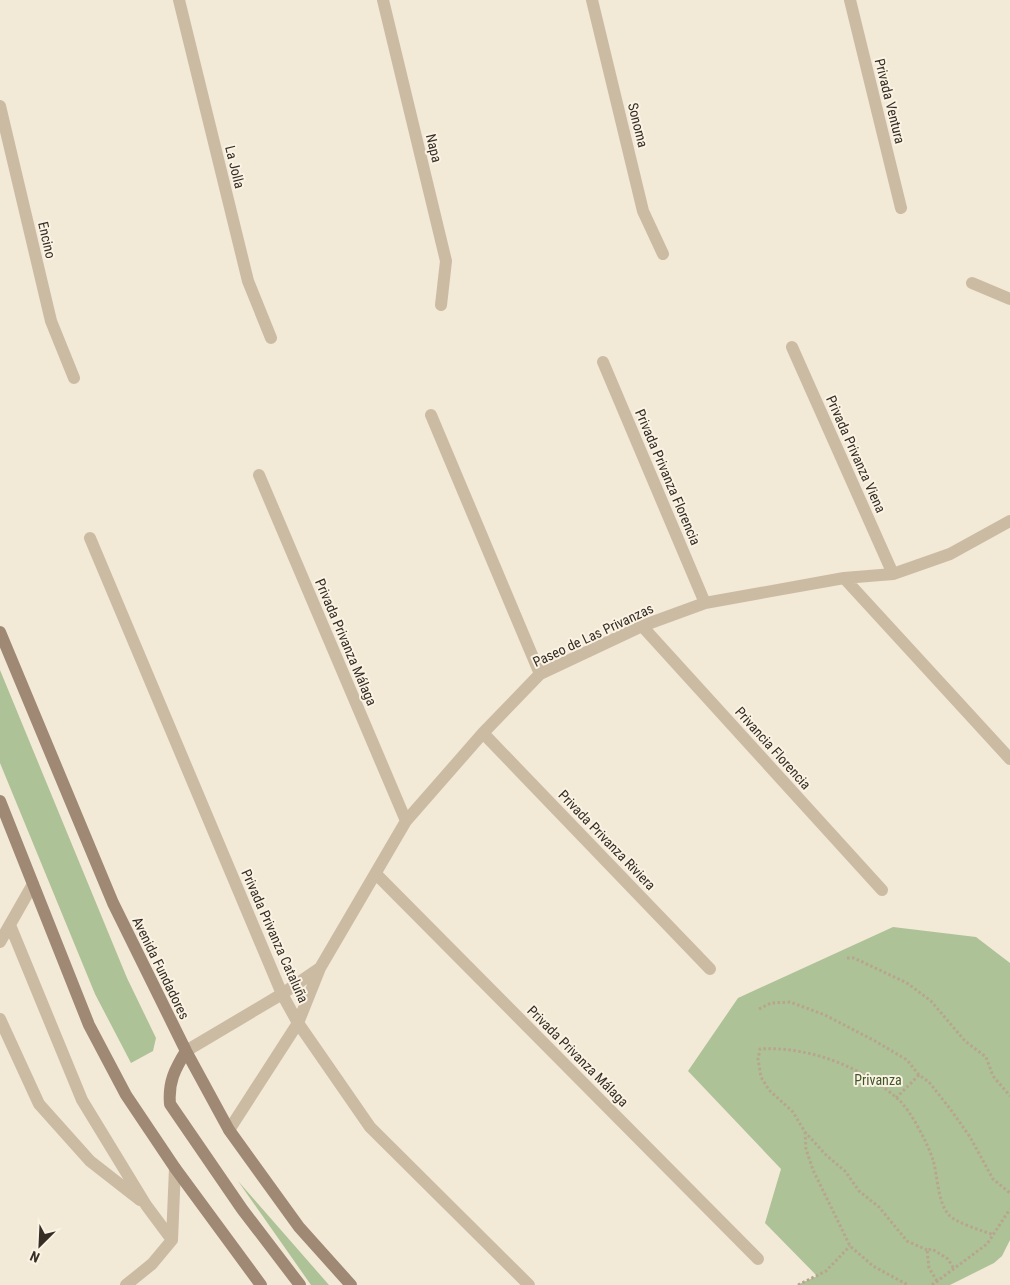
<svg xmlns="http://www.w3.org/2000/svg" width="1010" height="1285" font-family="'Roboto Condensed',sans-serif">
<rect width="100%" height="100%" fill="#f3e9d7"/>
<path fill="#aec297" d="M0,670L127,978L156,1038L153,1051L131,1063L95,994L0,763Z
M893,927L976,937L1010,963V1240L1002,1256L994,1263L950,1285H797L817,1276L765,1223L781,1169L688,1071L738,998Z
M238,1181L329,1285H311Z"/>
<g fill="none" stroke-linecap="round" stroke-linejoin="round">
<path stroke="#b7a58d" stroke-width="3" stroke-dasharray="2.5 2.5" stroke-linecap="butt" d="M847,958H854L907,983L931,1001L965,1041L986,1057L993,1076L1010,1096
M759,1009L771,1003L790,1002L825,1015L875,1041L907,1060L919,1075L929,1082L951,1110L970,1137L993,1179L1010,1193
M896,1098L919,1075
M805,1132L806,1149L813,1170L850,1246L873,1266L908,1285
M927,1250L907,1241L879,1207L859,1191L845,1171L827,1156L805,1132L793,1112L769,1090L761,1077L758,1059L760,1049C809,1046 863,1067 899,1100C911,1111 928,1144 933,1160C938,1176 937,1201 949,1215C956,1223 983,1231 994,1235
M937,1281L929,1268L927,1250L932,1249L948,1259L954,1269
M798,1285L826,1271L850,1246
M932,1285L987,1244L1010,1209"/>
<path stroke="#cbbba3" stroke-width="12" d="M10,925L82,1100L146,1205L172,1240
M0,942L33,884
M0,1019L39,1104L90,1161L140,1200
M126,1285L152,1264L172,1240L175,1168"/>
<path stroke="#cbbba3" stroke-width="12" d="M179,0L248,281L271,338
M383,0L446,261L441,305
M592,0L643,211L663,254
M850,0L901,208
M0,106L51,321L74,378
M972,283L1010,299
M792,347L893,574
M603,362L705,603
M431,415L540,674
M259,475L406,821
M90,538L282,994L298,1023L370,1127L529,1285
M844,578L1010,759
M642,626L882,890
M483,733L710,969
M376,874L758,1259
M186,1051L282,994L320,968
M229,1130L298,1023L320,968L406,821L483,733L540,674L642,626L705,603L844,578L893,574L950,554L1010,521"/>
<path stroke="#9f8974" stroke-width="12" d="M0,632L113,903L186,1051L229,1130L299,1227L351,1285
M0,801L89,1025L126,1095L175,1168L261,1285
M186,1051C175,1069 168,1082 170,1104L242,1209L300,1285"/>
</g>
<g text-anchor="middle" stroke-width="4" stroke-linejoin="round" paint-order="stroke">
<g font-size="14" fill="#362d25" stroke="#faf3e4">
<text transform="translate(890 101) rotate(76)" y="5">Privada Ventura</text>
<text transform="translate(638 125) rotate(76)" y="5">Sonoma</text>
<text transform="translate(434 148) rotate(76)" y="5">Napa</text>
<text transform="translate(235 167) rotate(76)" y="5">La Jolla</text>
<text transform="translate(47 240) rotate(77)" y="5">Encino</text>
<text transform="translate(856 454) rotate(66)" y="5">Privada Privanza Viena</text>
<text transform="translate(668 477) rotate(67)" y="5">Privada Privanza Florencia</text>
<text transform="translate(593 635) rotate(-25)" y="5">Paseo de Las Privanzas</text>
<text transform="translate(346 642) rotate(67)" y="5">Privada Privanza Málaga</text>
<text transform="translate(773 748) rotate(48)" y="5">Privancia Florencia</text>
<text transform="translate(607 840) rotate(46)" y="5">Privada Privanza Riviera</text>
<text transform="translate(275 936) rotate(66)" y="5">Privada Privanza Cataluña</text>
<text transform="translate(161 968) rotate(64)" y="5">Avenida Fundadores</text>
<text transform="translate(578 1056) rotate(45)" y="5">Privada Privanza Málaga</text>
</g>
<g font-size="14" fill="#3f5627" stroke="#faf3e4">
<text x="878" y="1085">Privanza</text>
</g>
</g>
<g transform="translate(40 1245) rotate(204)" stroke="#faf3e4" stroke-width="4" paint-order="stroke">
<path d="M0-4L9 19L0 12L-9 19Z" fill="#362d25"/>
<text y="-8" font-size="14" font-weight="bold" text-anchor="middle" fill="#362d25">N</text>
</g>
</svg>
